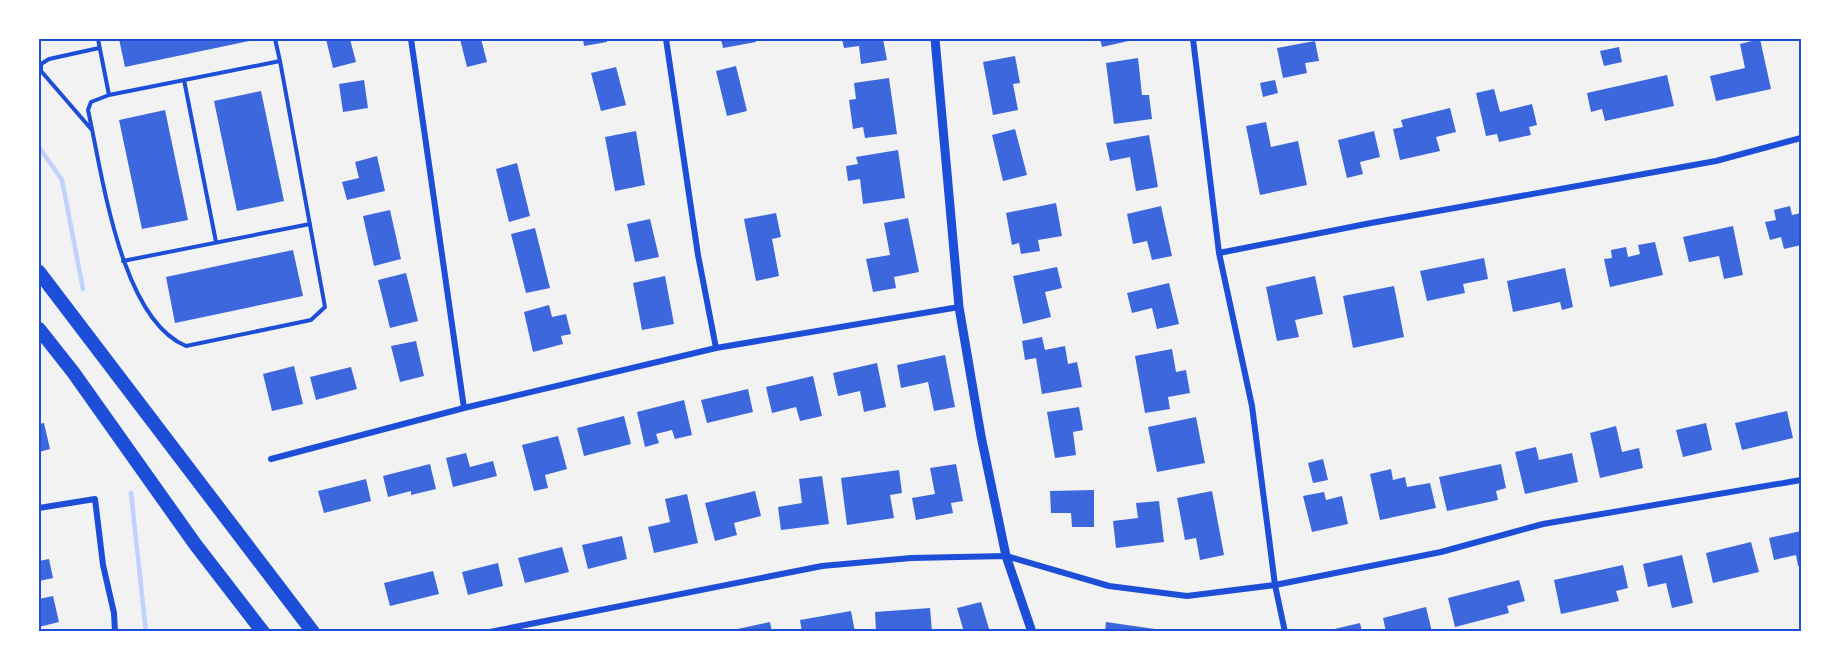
<svg xmlns="http://www.w3.org/2000/svg" width="1840" height="671" font-family="'DM Sans',sans-serif">
<rect width="100%" height="100%" fill="#f2f2f2"/>
<g fill="none" stroke-linecap="round" stroke-linejoin="round">
<path stroke="#bfd3fe" stroke-width="4.5" d="M39,147L62,180L83,289
M131,493L146,632"/>
</g>
<path fill="#3d67dc" d="M119,39H254V40L125,67Z
M326,39H350L356,62L333,68Z
M460,39H481L487,62L467,67Z
M583,39H607V42L584,46Z
M721,39H755L756,42L723,48Z
M842,39H883L887,60L861,64L859,46L844,48Z
M1100,39H1133V40L1102,47Z
M1760,39L1771,89L1716,101L1710,76L1745,68L1740,44Z
M1315,41L1319,61L1305,63L1307,73L1283,78L1277,48Z
M1619,47L1622,62L1604,66L1600,51Z
M1015,56L1020,83L1013,84L1018,110L993,115L983,62Z
M1138,58L1142,95H1149L1152,119L1114,124L1106,63Z
M736,66L747,111L727,116L716,71Z
M616,67L626,105L601,111L591,73Z
M1667,75L1674,106L1605,121L1602,109L1591,112L1587,93Z
M889,78L897,134L865,138L863,127L853,129L849,100L856,99L854,83Z
M364,80L368,108L343,112L339,84Z
M1275,80L1278,93L1263,97L1260,83Z
M1494,89L1500,112L1532,104L1537,125L1529,127L1531,135L1499,142L1497,134L1486,136L1476,93Z
M261,91L284,201L237,211L214,101Z
M1450,108L1456,132L1436,137L1440,151L1400,160L1393,129L1403,127L1401,120Z
M165,110L188,220L142,229L119,120Z
M1266,122L1271,147L1298,141L1307,185L1260,195L1246,126Z
M1015,129L1027,175L1003,181L992,135Z
M636,131L645,185L615,191L605,137Z
M1374,131L1380,157L1360,162L1363,174L1347,178L1338,140Z
M1149,135L1158,187L1136,191L1130,157L1110,161L1106,143Z
M898,150L905,198L863,204L860,179L848,181L846,166L858,164L856,157Z
M377,156L385,191L347,200L342,182L359,178L355,162Z
M517,163L530,216L509,222L496,169Z
M1056,203L1062,236L1038,240L1040,251L1021,254L1019,243L1012,245L1006,213Z
M1161,206L1172,256L1152,260L1147,241L1133,244L1127,214Z
M1790,206L1792,215L1801,213V245L1784,249L1781,237L1770,240L1765,222L1776,220L1774,210Z
M390,210L401,259L374,266L363,216Z
M776,213L781,237L772,239L779,276L756,281L744,219Z
M908,218L919,272L894,277L896,288L873,292L866,259L890,255L884,223Z
M650,219L659,257L635,262L627,224Z
M1733,226L1743,275L1724,279L1719,256L1689,262L1683,237Z
M535,228L550,288L526,293L511,234Z
M1655,242L1663,275L1610,287L1604,259L1612,258L1611,250L1626,247L1628,257L1640,254L1638,245Z
M293,250L303,296L175,323L166,277Z
M1484,258L1488,279L1463,284L1465,293L1427,301L1420,271Z
M1057,267L1062,288L1045,292L1051,317L1023,324L1013,276Z
M1565,268L1573,307L1562,310L1560,302L1513,312L1507,281Z
M406,273L418,321L390,328L378,280Z
M665,276L674,324L642,330L633,283Z
M1315,276L1323,314L1295,320L1299,337L1277,341L1266,287Z
M1169,283L1179,324L1157,329L1152,308L1132,313L1127,293Z
M1394,286L1404,337L1353,348L1343,296Z
M549,305L552,317L566,314L571,334L561,336L563,344L533,352L524,312Z
M1042,337L1045,350L1065,346L1068,364L1077,362L1082,387L1042,394L1036,358L1025,360L1022,341Z
M416,341L424,376L400,382L391,346Z
M1172,349L1176,372L1186,370L1190,393L1168,397L1170,409L1145,413L1135,356Z
M945,355L955,407L934,411L928,382L901,388L897,365Z
M877,363L886,407L864,412L860,391L838,396L833,373Z
M294,366L303,404L272,411L263,374Z
M351,367L357,389L316,400L310,377Z
M813,376L822,416L800,421L796,407L772,413L766,387Z
M748,389L753,412L707,423L701,400Z
M684,400L692,435L675,439L672,430L656,434L659,443L645,447L637,412Z
M1079,407L1083,430L1073,432L1076,455L1055,458L1047,412Z
M1787,411L1793,438L1742,450L1735,423Z
M624,416L631,444L584,456L577,428Z
M1196,417L1205,463L1157,472L1148,427Z
M44,423L50,449L39,452V424Z
M1706,423L1712,450L1683,457L1676,430Z
M1616,426L1622,452L1639,448L1643,468L1600,478L1590,433Z
M558,436L567,469L545,475L548,488L534,491L522,445Z
M1536,447L1539,460L1572,453L1578,482L1525,494L1515,452Z
M466,453L470,467L493,461L497,476L453,487L446,458Z
M1323,459L1328,480L1313,483L1308,463Z
M430,464L436,489L411,495V491L388,497L383,476Z
M956,464L963,501L951,503L953,513L916,520L912,498L935,494L930,468Z
M1501,464L1506,488L1496,491L1498,500L1447,511L1439,477Z
M1391,469L1393,480L1405,477L1407,487L1430,483L1436,508L1380,520L1370,474Z
M899,470L902,493L890,495L894,518L847,525L841,478Z
M822,476L829,524L781,530L778,507L802,503L799,479Z
M366,479L371,501L324,513L318,491Z
M1094,490V527H1072L1071,513H1051L1050,491Z
M755,491L761,516L734,523L737,535L715,541L705,503Z
M1212,491L1224,555L1200,560L1196,538L1185,540L1177,498Z
M1324,492L1326,500L1342,496L1348,524L1312,532L1303,496Z
M687,494L698,543L654,553L648,527L670,522L665,499Z
M1159,501L1164,542L1116,548L1113,521L1138,518L1136,503Z
M1801,531V565L1798,566L1796,555L1774,560L1769,538Z
M622,536L627,559L588,569L582,545Z
M1751,542L1759,572L1713,583L1706,553Z
M562,547L569,572L525,583L518,558Z
M1682,555L1693,603L1672,608L1666,583L1648,587L1643,564Z
M49,559L53,578L39,581V561Z
M498,563L503,586L468,595L462,572Z
M1623,565L1628,588L1616,591L1619,601L1561,614L1554,580Z
M433,571L439,594L390,606L384,583Z
M1519,580L1525,601L1507,606L1509,613L1455,627L1448,598Z
M53,596L59,622L39,627V599Z
M981,602L990,632H964L957,608Z
M1426,607L1432,632H1386L1383,618Z
M930,608L932,632H876L875,612Z
M851,611L855,632H802L800,620Z
M770,622L772,632H734L733,630Z
M1106,622L1155,629V632H1105Z
M1360,623L1362,632H1326V631Z"/>
<g fill="none" stroke-linecap="round" stroke-linejoin="round">
<path stroke="#1d4ed8" stroke-width="4" d="M98,39L109,95L280,61L275,39
M184,80L216,242
M109,95L91,102L88,110C102,172 120,319 186,346L311,320L325,307L280,61
M92,130L41,71V64L49,59L99,48
M123,261L310,224"/>
<path stroke="#1d4ed8" stroke-width="6" d="M411,39L464,408
M666,39L698,255L716,348
M1193,39L1219,253L1252,406L1275,585L1285,632
M1219,253L1371,223L1716,161L1801,138
M271,459L464,408L716,348L959,307
M39,508L95,499L103,565L114,613L115,632
M490,632L822,566L911,558L1006,556L1109,586L1187,596L1275,585L1441,552L1543,524L1801,480"/>
<path stroke="#1d4ed8" stroke-width="9" d="M935,39L959,307L981,436L1006,556L1032,632"/>
<path stroke="#1d4ed8" stroke-width="14" d="M39,272L313,632
M39,329L73,372L195,544L263,632"/>
</g>
<rect width="1840" height="671" fill="none" stroke="#ffffff" stroke-width="81"/>
<rect x="40" y="40" width="1760" height="590" fill="none" stroke="#1d4ed8" stroke-width="2"/>
</svg>
